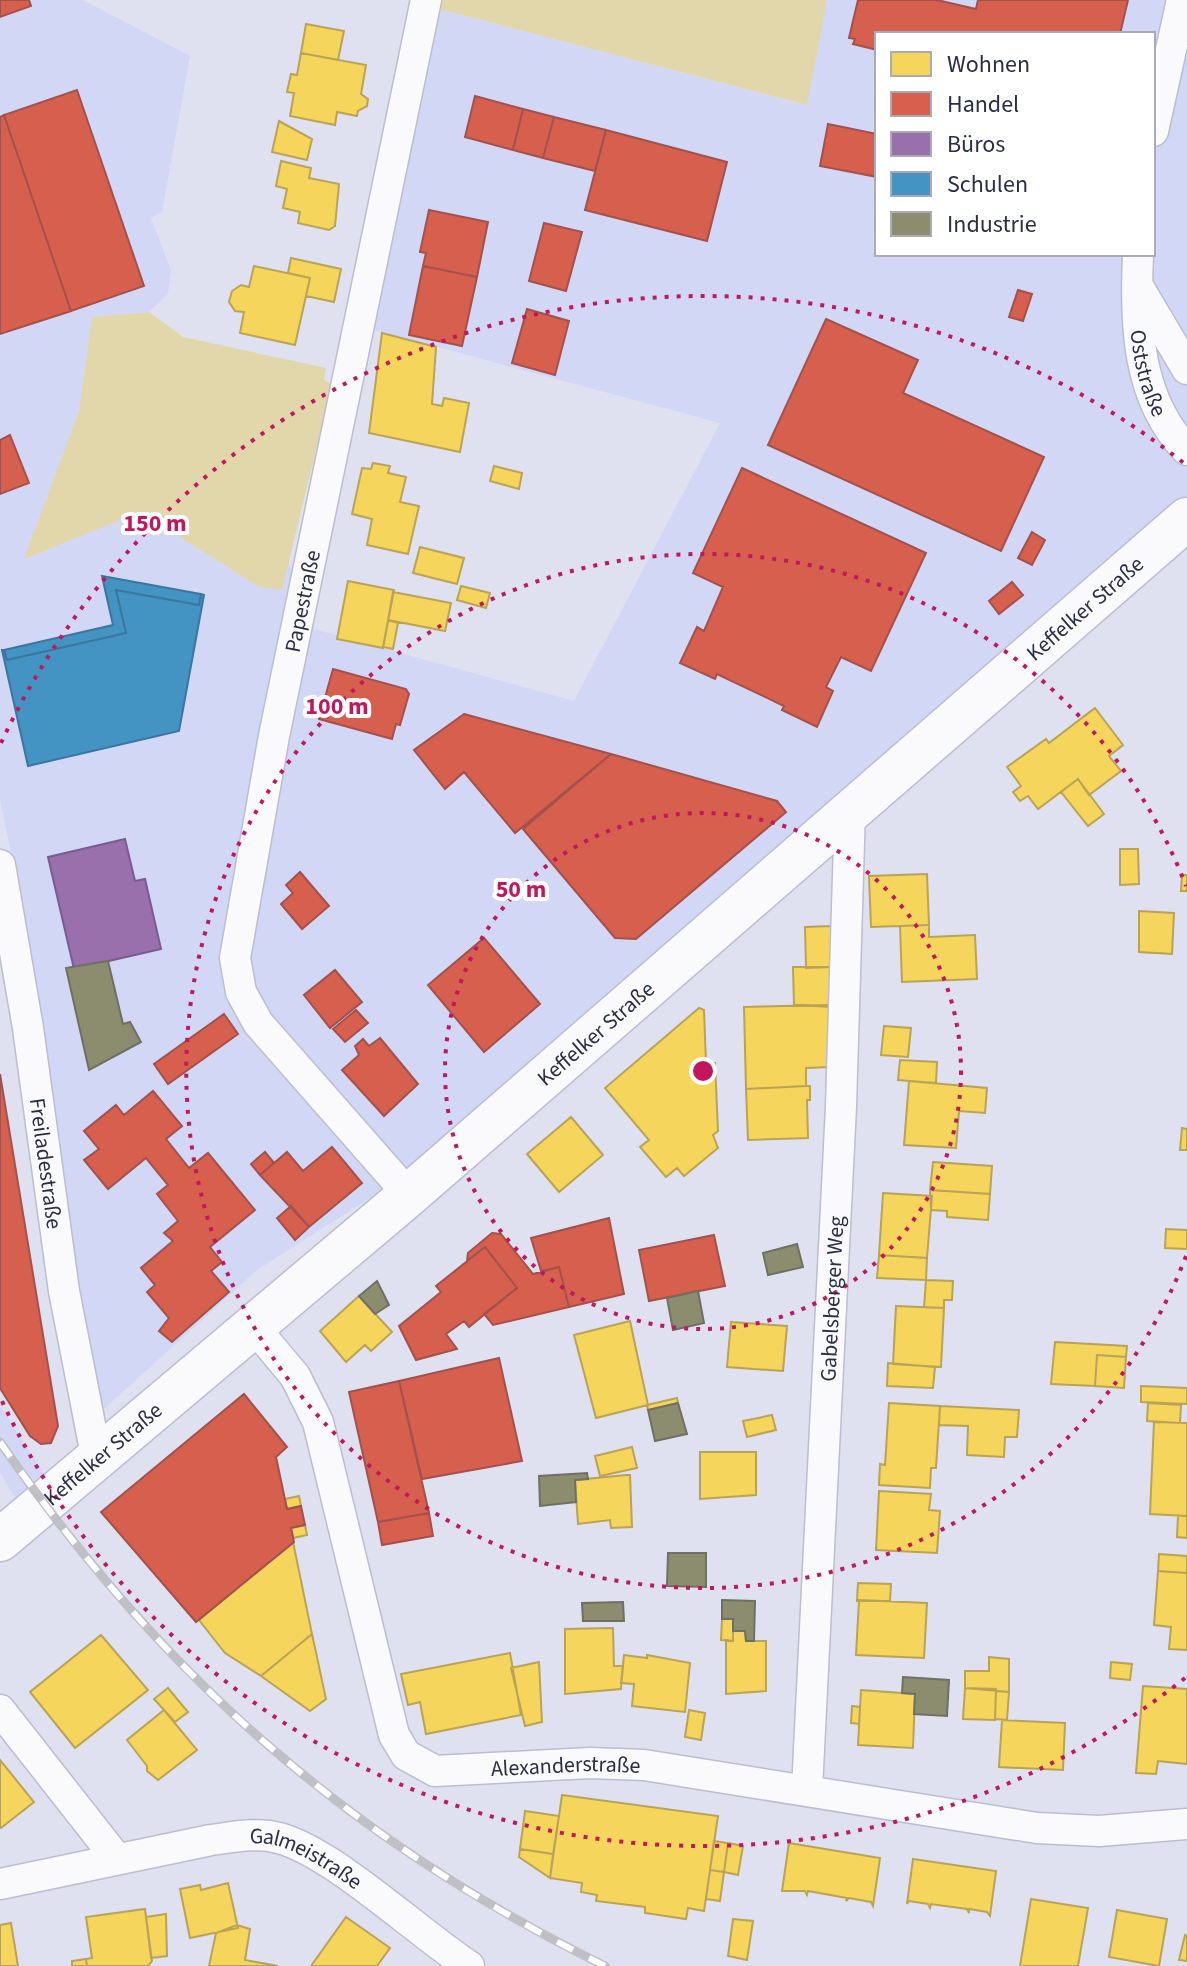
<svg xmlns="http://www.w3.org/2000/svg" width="1187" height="1966" font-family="'Source Sans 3',sans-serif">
<rect width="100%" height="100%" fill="#dfe1f0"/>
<path fill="#d2d7f6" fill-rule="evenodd" d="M0,0H83L190,56L162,212L151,218L171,270L168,294L149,312L92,317L79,411L25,558L140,512L259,587L282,589L288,561L314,629L574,701L720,423L374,330L435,8L806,105L827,0H1187V510L464,1138L257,1270L94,1418L30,948L0,799ZM877,34H1153V254H877Z
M0,1406L44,1474L15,1498L0,1472Z"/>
<path fill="#e1d7aa" d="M437,0H827L807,105L435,8Z
M149,312L183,337L326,368L324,380L332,384L282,590L259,587L140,512L24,559L79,411L92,317Z"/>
<path fill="#f6d55c" stroke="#b9a356" stroke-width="2" d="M306,24L344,31L338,60L301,53Z
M301,53L366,65L361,94L368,99L367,106L358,111L357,116L337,112L335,125L290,116L294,93L287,92L291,74L297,75Z
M279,121L312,139L307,160L272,152Z
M281,161L311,168L309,178L339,184L335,226L329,230L298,223L300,212L283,208L287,189L276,186Z
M291,258L341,269L334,302L306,296L310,278L288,273Z
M254,266L310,278L295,345L240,333L244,312L235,311L229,302L232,291L241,285L249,287Z
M382,333L436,347L432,404L442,406L444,398L469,403L460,452L369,433Z
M373,463L390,466L388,473L406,477L400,502L419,506L408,554L367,545L372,519L352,514L362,468L371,469Z
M494,466L522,473L519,489L490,481Z
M420,547L464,558L457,584L413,573Z
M348,581L394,590L383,648L337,639Z
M461,586L490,593L486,608L457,600Z
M393,592L451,603L445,631L388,620Z
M388,620L398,623L393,649L383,647Z
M1095,708L1123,745L1109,756L1121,771L1089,795L1078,779L1038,809L1028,796L1020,801L1013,792L1021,786L1007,767L1046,739L1049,743Z
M1078,779L1104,814L1088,826L1061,792Z
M1120,849H1138L1139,884L1120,885Z
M927,874L929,925L871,927L869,876Z
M1182,875H1187V891H1181Z
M1139,911L1174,913L1172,954L1139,952Z
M929,925V937L975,935L977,979L902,982L900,926Z
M832,926L833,967L806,968L805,927Z
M793,967H833L832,1007L794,1005Z
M828,1005L832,1007L830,1067L806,1068V1086L746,1089L744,1007Z
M699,1008L704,1010L706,1063H715L718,1131L713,1135L718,1148L684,1176L677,1168L666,1177L640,1147L649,1140L605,1088Z
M884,1026L911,1028L908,1057L881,1055Z
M900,1060L937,1062L936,1083L898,1080Z
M909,1081L987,1088L985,1113L959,1111L956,1148L904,1145Z
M806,1086H810V1100H807L808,1138L748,1140L746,1089Z
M571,1117L603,1155L559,1192L527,1154Z
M1182,1128L1187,1129V1150H1180Z
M933,1162L992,1166L990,1194L930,1190Z
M930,1190L990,1194L988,1220L947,1217V1211L931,1210Z
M883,1193L932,1196L927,1258L879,1255Z
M1166,1229L1187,1230V1249L1165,1248Z
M879,1255L927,1258L926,1280L877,1278Z
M926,1280L953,1281L952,1300H944V1308H924Z
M359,1296L392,1332L371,1351L365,1345L346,1362L320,1331Z
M896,1306L944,1308L941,1367L893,1364Z
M630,1321L648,1405L596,1418L574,1335Z
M731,1322L787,1326L783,1371L727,1367Z
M1055,1342L1127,1346L1126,1357L1097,1355L1095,1386L1051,1384Z
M1097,1355L1126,1357L1124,1388L1095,1386Z
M888,1363L935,1367L933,1388L887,1386Z
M1141,1386L1187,1388V1404L1141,1402Z
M677,1398L678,1403L648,1410L647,1405Z
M889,1403L940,1406L936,1468H931L930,1488L879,1485L880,1464L885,1465Z
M1148,1403L1181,1405L1180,1423L1147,1421Z
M940,1406L1019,1410L1017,1437H1005L1004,1457L967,1455L968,1426L939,1425Z
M772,1415L776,1430L747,1437L743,1421Z
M1154,1422L1187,1423V1516L1150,1514Z
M632,1447L637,1468L600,1476L595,1456Z
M700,1452H756V1495L700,1499Z
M627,1475H630L632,1527L611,1528L610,1520L578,1524L575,1480Z
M879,1491L931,1494L929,1510L940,1511L937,1553L876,1550Z
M299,1496L301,1506L287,1509L285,1499Z
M1178,1516H1187V1538L1177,1537Z
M305,1525L307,1535L293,1538L291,1528Z
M293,1542L312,1634L261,1676L225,1653L199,1620Z
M1159,1554L1187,1556V1573L1158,1571Z
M1158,1571L1187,1573V1650L1169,1649L1171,1627L1154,1625Z
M858,1583L891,1584L890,1601H857Z
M859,1600L927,1603L924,1658L856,1655Z
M722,1619H733V1641L721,1640Z
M613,1628L614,1666H623L621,1689L565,1694V1629Z
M733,1631H745L746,1641H766V1691L726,1694V1640L733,1641Z
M312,1634L326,1699L310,1711L261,1676Z
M101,1635L148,1690L75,1748L30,1692Z
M510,1653L521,1715L426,1734L420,1702L408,1705L401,1674Z
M624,1655L647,1658V1655L690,1663L685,1712L632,1706L634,1684L621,1683Z
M989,1657L1009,1659V1692L965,1688V1671H989Z
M539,1662L542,1722L525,1726L511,1668Z
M1111,1662L1132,1664L1130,1680L1110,1678Z
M1143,1686L1187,1689V1764L1158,1761L1156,1774L1136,1773Z
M168,1688L188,1712L175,1722L154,1699Z
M965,1688L996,1689L995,1720L963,1719Z
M861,1690L915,1694L913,1748L858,1745Z
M996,1691L1009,1692L1007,1720L995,1719Z
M852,1706L860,1707L859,1724L851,1723Z
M164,1710L197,1750L158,1780L147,1771V1766L127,1740Z
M689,1710L705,1713L701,1740L685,1737Z
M1002,1720L1065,1723L1063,1770L999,1767Z
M0,1760L34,1802L1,1828L0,1827Z
M562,1795L718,1816L704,1911L688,1908L686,1919L645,1913V1907L596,1901L597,1895L581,1892L582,1883L550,1878Z
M525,1811L559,1816L553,1854L520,1849Z
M714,1841L728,1843L724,1872L710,1870Z
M728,1843L743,1846L738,1875L724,1872Z
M789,1843L880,1858L873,1906L871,1902L849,1898L846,1901L847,1898L808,1891L807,1895L805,1891H782Z
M520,1849L553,1854L550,1878L519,1857Z
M913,1859L996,1871L990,1916L987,1912L969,1909V1913L967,1909L931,1904L930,1908L928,1904L909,1901L907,1904Z
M710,1870L724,1872L720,1901L706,1899Z
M228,1883L238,1928L190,1938L180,1889L200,1885L201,1890Z
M1031,1899L1088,1908L1078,1966H1020Z
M145,1909L152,1961L148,1966H87L86,1959L92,1958L86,1917Z
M1117,1910L1167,1919L1159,1966L1109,1957Z
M166,1914L167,1956L151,1958L146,1917Z
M346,1917L390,1948L377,1966H311Z
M733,1919L753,1921L747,1960L728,1956Z
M11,1923L18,1966H0V1925Z
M237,1925L250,1929L245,1960L278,1966H209L216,1933Z
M1185,1935L1187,1936V1961L1179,1960Z
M86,1959L87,1966H72V1961Z"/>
<path fill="#d6604d" stroke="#a3514c" stroke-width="2" d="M0,0H29L31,6L0,17Z
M858,0H937L976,9L978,0H1128L1120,34H877V50L853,44L855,39L849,38Z
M77,90L144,286L71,311L4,115Z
M475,96L523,109L513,150L465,137Z
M523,109L554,117L543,158L513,150Z
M4,115L71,311L0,334V117Z
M554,117L606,130L595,171L543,158Z
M828,124L877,134V177L820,166Z
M606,130L727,162L707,241L585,210Z
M429,210L488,222L477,277L423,266L426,253L420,252Z
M544,223L582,232L566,291L529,281Z
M423,266L477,277L462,346L409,335Z
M1018,290L1032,294L1023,321L1009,317Z
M527,309L569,321L555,375L512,363Z
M826,319L918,360L903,393L1044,457L1001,551L768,445Z
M10,435L29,483L0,494V440Z
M742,468L926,553L871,671L841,657L826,687L833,691L817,727L782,710L784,706L717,674L715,679L680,663L697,627L704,631L723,587L693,573Z
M1032,532L1045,540L1032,565L1018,558Z
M1012,582L1023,595L999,614L989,601Z
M333,669L406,689L409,694L400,725L396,724L392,739L319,719Z
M464,714L611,754L515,833L464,772L445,789L414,750Z
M611,754L777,801L786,812L636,939L615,938L523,829Z
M300,872L329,906L302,929L281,904L293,893L286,885Z
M484,938L540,1004L484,1052L428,985Z
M335,970L362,1002L330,1028L304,995Z
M356,1010L368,1023L345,1042L333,1029Z
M224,1014L238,1034L168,1084L154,1064Z
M380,1038L418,1084L384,1116L342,1070L359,1055L355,1046L363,1039L369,1046Z
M0,1074L58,1426L51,1443L41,1444L30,1436L0,1388Z
M153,1091L182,1126L166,1139L189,1168L208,1153L255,1210L210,1247L222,1262L211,1271L229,1292L172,1342L159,1331L169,1318L147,1292L155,1285L141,1268L173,1241L164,1233L178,1221L157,1194L168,1185L146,1158L108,1189L84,1160L99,1149L84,1131L116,1105L124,1115Z
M332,1147L362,1183L309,1227L260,1175L287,1152L303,1171Z
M265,1152L274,1163L260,1175L251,1164Z
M291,1206L309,1227L295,1240L277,1218Z
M609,1218L624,1294L569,1307L559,1267L541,1271L531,1238Z
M492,1233L501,1234L533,1274L559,1267L569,1307L493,1325L484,1314L517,1288L485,1247L467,1261L468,1253Z
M714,1235L725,1286L649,1301L639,1250Z
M485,1247L517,1288L469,1327L464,1321L446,1334L457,1349L416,1360L399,1326L441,1292L436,1286Z
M499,1358L522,1461L422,1479L399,1381Z
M399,1381L429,1513L378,1522L349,1392Z
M244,1394L287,1447L276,1457L287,1509L301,1506L305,1525L291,1528L294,1542L196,1622L101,1512Z
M429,1513L433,1536L382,1545L378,1522Z"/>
<path fill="#9970ab" stroke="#785c8d" stroke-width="2" d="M125,839L135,881L145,879L161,949L74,969L48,857Z"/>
<path fill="#4393c3" stroke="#3c759e" stroke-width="2" d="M102,576L201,594L199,605L116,590L126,633L7,660L4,650L113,625Z
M116,590L199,605L201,594L204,595L179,731L28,766L2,650H4L7,660L126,633Z"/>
<path fill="#8c8c6e" stroke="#6f7063" stroke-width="2" d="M108,961L123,1024L130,1022L141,1042L89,1070L66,968Z
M797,1244L803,1267L768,1275L763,1253Z
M377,1281L389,1305L375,1314L359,1296Z
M698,1291L704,1323L673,1330L667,1298Z
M678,1403L687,1434L655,1441L648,1410Z
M587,1473L588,1479L575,1480L576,1502L540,1506L539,1476Z
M668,1553H706V1587L667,1586Z
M722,1600L755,1601L754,1641H746L745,1631H733V1619H722Z
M623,1602L624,1621H583L582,1603Z
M903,1677L949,1680L947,1716L914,1714L915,1694L902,1693Z"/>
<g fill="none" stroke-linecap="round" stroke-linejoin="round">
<g stroke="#bbbdd0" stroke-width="33">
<g id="street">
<path d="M1153,131L1182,0"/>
<path id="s1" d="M1138,254C1135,322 1136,398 1187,450"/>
<path d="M1139,288L1187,369"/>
<path id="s2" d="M0,865L28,1028L64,1291L97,1460"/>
<path id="s3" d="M409,1195L258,1023L241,992L235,958L274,736L426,0"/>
<path id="s4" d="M253,1326L295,1376L318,1422L394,1735L406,1755L435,1771L590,1763L644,1765L1037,1828L1099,1831L1187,1824"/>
<path d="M0,1710L117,1859"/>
<path id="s5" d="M807,1790L841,1106L850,809"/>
<path id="s6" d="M0,1884L211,1840C234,1837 257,1832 279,1838C334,1853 417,1932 469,1966"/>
</g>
</g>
<g stroke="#bbbdd0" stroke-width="45">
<g id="secondary">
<path id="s7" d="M0,1540L409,1195L1187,519"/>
</g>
</g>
<use href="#street" stroke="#fafafd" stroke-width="30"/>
<use href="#secondary" stroke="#fafafd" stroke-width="42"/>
<g stroke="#bfbfc5" stroke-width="9">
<path id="rail" d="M0,1442C160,1675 351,1841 605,1966"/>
</g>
<use href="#rail" stroke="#fff" stroke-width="6" stroke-dasharray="18" stroke-linecap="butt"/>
</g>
<g fill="none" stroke="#c2185b" stroke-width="4" stroke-dasharray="4 8">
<circle cx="703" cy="1071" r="258"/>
<path d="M1186 1256A517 517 0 1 1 1186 886"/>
<path d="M1185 1678A775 775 0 0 1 1 1399M1 743A775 775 0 0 1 1185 464"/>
</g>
<g text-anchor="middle" stroke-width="8" stroke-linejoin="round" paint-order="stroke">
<g font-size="22" fill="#2b2e48" stroke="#fff">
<text dy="8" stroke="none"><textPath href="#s1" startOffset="120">Oststraße</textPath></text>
<text dy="8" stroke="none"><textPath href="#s3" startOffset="662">Papestraße</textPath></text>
<text dy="8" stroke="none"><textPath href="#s7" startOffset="1430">Keffelker Straße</textPath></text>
<text dy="8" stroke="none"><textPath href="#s7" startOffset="782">Keffelker Straße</textPath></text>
<text dy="8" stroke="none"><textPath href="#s2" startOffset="302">Freiladestraße</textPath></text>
<text dy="8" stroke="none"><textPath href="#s5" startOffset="492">Gabelsberger Weg</textPath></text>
<text dy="8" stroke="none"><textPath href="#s7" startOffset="134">Keffelker Straße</textPath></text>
<text dy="8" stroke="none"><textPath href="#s4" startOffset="626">Alexanderstraße</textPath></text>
<text dy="8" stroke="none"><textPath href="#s6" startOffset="316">Galmeistraße</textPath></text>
</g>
</g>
<circle cx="703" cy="1071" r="12" fill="#c2185b" stroke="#fff" stroke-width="4"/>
<g font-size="24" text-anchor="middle" font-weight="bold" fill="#c2185b" stroke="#fff" stroke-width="8" stroke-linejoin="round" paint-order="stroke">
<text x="155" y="531">150 m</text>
<text x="337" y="714">100 m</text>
<text x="521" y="897">50 m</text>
</g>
<rect x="875" y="32" width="280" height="224" fill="#ffffff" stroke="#aaabb6" stroke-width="2"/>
<rect x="891" y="52" width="40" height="24" fill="#f6d55c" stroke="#aaabb6" stroke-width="2"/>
<text x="947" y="72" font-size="24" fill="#2b2e48">Wohnen</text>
<rect x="891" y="92" width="40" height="24" fill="#d6604d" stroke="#aaabb6" stroke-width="2"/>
<text x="947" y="112" font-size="24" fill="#2b2e48">Handel</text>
<rect x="891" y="132" width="40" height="24" fill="#9970ab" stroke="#aaabb6" stroke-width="2"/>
<text x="947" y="152" font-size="24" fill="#2b2e48">Büros</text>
<rect x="891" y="172" width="40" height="24" fill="#4393c3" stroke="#aaabb6" stroke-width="2"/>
<text x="947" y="192" font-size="24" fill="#2b2e48">Schulen</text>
<rect x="891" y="212" width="40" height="24" fill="#8c8c6e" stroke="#aaabb6" stroke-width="2"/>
<text x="947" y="232" font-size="24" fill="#2b2e48">Industrie</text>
</svg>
